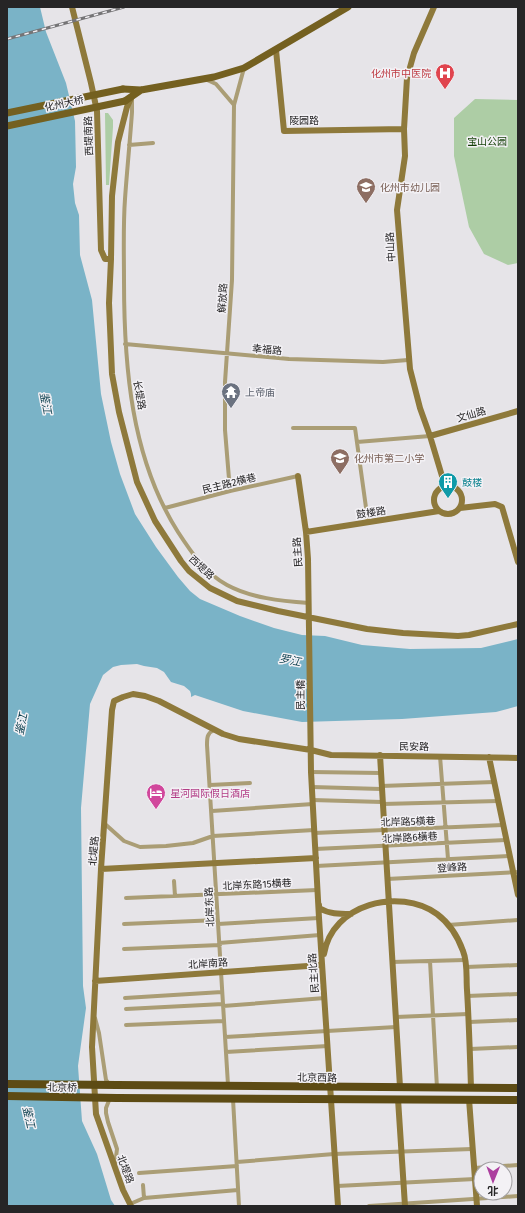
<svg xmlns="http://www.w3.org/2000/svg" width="525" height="1213" font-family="'Fira Sans','Noto Sans SC',sans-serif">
<rect width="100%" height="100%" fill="#e6e4e8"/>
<path fill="#adcda5" d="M475,99L518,100V263L508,265L484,254L469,227L454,156V118Z
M105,113H108L113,120V127L109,185H106Z"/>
<path fill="#7ab3c7" d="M7,7H40L46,32L66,83L75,121L76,167L73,184L75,203L79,215L80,255L92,300L101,394L111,442L120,474L135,514L156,547L178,577L190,591L200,599L240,616L274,628L302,635L325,636L362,645L410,649L481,648L518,639V706L496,712L402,719L302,722L243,711L195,695L191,697V694L190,691L184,686L171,682L164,672L157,668L144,666L137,664L121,665L113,667L103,675L90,704L81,808L83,986L86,1008L78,1066L82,1121L97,1154L111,1200L115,1206H7Z"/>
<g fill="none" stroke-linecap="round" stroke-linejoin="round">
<path stroke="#aa9d75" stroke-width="4" d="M205,79L216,84L234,105
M132,97V112C130,141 127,170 125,199C123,226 124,254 124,281C124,366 131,458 178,532C191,552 205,573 227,585C251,598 281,601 309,603
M129,145L153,143
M125,344L289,359L383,362L408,360
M293,428H355L368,522
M357,442L430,436
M230,491L225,430V382L232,280L234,105L244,68
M165,508L230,491L298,476
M214,730C207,733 207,738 207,745L228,1085
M440,756L448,859
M311,772L381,773
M210,785L250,783
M381,786L494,782
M312,787L381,789
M312,800L382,802
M383,804L498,801
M212,811L313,804
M105,824L124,841L140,847L166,846L193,843L213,836L314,830
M314,833L503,825
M315,849L506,840
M316,866L509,856
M387,879L518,872
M174,881L175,896
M126,898L317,890
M124,924L218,920
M218,924L319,918
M448,925L518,920
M219,943L320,935
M124,949L220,945
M430,961L437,1088
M392,962L465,960
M466,967L518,965
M467,996L518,994
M125,998L222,992
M223,1006L325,998
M126,1009L223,1004
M396,1017L468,1014
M95,1018L99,1033L106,1080L110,1085
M469,1022L518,1020
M126,1025L224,1021
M225,1037L396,1027
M470,1049L518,1047
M226,1052L328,1046
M110,1098L106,1108V1113L108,1122L117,1149L115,1165
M233,1099L239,1206
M237,1162L334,1154L472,1149
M474,1168L518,1165
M139,1173L237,1166
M337,1186L475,1179
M144,1198L238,1190
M130,1204L144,1198L143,1185
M369,1206L518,1196"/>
<path stroke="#8e793b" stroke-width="6" d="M72,7L91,83L97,111L101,250L105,259H111
M434,7L414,53L407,78L404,129L405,156L397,210L410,369L420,408L430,436L445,486
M276,50L284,131L404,129
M132,96L127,107L118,142L112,196L111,259L109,303L112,374L119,412L137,482L155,521L181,561L189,571L210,588L237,601L278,611L367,629L403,633L458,636L469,635L518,624
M430,436L518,411
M298,476L306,532L308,559L311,772L319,918L338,1206
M434 500a14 14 0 1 1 28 0a14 14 0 1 1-28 0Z
M460,508L495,504L502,507L518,562
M306,532L439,511
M380,755L400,1087
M489,757L518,895
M101,869L316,858
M319,905V908C329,914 339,914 351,914
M324,954C332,904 399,887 437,914C449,923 458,937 463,951C468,963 466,978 467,990C469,1023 470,1056 471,1088
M95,981L322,965V963
M398,1099L405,1206
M469,1099L477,1206
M131,1206L123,1190L96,1114L92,1047L101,869L112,710L114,701L123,697L133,694L145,696L159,701L223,734L239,739L311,750L331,755L518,758"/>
<path stroke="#746020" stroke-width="7" d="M123,89L141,90L214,77L244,68L348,7
M125,101L141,90"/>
<path stroke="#5d4b14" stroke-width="8" d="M117,1085L518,1088
M117,1098L518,1100"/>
<g stroke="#757476" stroke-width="3">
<path id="rail" d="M7,39L124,7"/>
</g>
<use href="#rail" stroke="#f3f1f5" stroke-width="1.5" stroke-dasharray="4.5" stroke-linecap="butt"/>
<path stroke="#746020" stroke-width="7" d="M7,113L123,89
M7,126L125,101"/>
<path stroke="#5d4b14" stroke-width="8" d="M7,1084L117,1085
M7,1096L117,1098"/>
</g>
<defs>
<g id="hospital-pin" transform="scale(1)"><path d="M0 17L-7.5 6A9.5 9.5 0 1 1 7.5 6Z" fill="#e0444e" stroke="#f3f1f5"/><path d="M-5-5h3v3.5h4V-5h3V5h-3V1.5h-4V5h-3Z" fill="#fff"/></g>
<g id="school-pin" transform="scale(1)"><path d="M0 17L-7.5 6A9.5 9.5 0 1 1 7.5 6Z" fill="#8d6e63" stroke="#f3f1f5"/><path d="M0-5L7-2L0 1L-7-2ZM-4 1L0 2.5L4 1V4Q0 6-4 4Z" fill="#fff"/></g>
<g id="temple-pin" transform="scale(1)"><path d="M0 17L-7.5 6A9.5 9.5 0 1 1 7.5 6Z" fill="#6b7280" stroke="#f3f1f5"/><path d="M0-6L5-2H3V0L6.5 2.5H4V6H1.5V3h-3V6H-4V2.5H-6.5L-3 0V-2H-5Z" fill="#fff"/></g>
<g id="building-pin" transform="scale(1)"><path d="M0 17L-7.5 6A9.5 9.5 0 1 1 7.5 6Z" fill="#0f9aa8" stroke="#f3f1f5"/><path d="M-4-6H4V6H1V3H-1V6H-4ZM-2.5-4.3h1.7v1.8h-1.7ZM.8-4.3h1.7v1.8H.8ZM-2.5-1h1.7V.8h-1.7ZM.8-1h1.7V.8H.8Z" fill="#fff"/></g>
<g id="hotel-pin" transform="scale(1)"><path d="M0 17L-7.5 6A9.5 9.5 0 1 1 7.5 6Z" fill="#d1479c" stroke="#f3f1f5"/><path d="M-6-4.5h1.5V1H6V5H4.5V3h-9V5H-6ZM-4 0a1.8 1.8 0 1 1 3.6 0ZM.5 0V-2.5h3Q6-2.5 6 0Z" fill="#fff"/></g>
</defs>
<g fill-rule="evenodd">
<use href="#hospital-pin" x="445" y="73"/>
<use href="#school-pin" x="366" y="187"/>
<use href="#temple-pin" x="231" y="392"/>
<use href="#school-pin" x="340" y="458"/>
<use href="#building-pin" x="448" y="482"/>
<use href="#hotel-pin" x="156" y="793"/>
</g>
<g text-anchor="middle" stroke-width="3" stroke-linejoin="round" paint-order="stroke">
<g font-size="10" fill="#be3a42" stroke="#f3f1f5" text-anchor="end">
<text x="431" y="77">化州市中医院</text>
</g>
<g font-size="10" fill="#262526" stroke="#f3f1f5">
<text transform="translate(64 103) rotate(-12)" y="4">化州大桥</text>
<text x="304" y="124">陵园路</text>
<text transform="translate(88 136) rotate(-92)" y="4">西堤南路</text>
<text transform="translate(390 247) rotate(-94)" y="4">中山路</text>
<text transform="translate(222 298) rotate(-86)" y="4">解放路</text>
<text transform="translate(267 349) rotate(5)" y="4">幸福路</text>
<text transform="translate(140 395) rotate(80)" y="4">长堤路</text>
<text transform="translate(471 414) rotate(-16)" y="4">文仙路</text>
<text transform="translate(229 483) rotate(-14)" y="4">民主路2横巷</text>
<text transform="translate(371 512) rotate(-9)" y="4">鼓楼路</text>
<text transform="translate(297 552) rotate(-94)" y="4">民主路</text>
<text transform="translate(202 567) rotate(43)" y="4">西堤路</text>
<text transform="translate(300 695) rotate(-90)" y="4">民主橋</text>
<text transform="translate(414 746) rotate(1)" y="4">民安路</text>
<text transform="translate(408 821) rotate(-2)" y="4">北岸路5橫巷</text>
<text transform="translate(410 837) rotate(-3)" y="4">北岸路6橫巷</text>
<text transform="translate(93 851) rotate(-85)" y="4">北堤路</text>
<text transform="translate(452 867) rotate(-4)" y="4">登峰路</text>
<text transform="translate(257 884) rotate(-3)" y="4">北岸东路15横巷</text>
<text transform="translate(209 907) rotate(-93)" y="4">北岸东路</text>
<text transform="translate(208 963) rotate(-4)" y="4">北岸南路</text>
<text transform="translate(313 973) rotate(-94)" y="4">民主北路</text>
<text transform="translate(317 1077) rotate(1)" y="4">北京西路</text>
<text transform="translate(62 1087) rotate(1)" y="4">北京桥</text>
<text transform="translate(126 1169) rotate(69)" y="4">北堤路</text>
</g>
<g font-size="10" fill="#133f06" stroke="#f3f1f5">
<text x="487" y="145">宝山公园</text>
</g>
<g font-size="10" fill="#785e54" stroke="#f3f1f5" text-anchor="start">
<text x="380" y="191">化州市幼儿园</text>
<text x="354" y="462">化州市第二小学</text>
</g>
<g font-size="10" fill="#5b616d" stroke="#f3f1f5" text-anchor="start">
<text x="245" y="396">上帝庙</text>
</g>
<g font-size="10" fill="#0d838f" stroke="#f3f1f5" text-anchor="start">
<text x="462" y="486">鼓楼</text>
</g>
<g font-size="10" fill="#b23c85" stroke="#f3f1f5" text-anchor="start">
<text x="170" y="797">星河国际假日酒店</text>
</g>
<g font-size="11" font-style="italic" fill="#0e4150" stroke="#f3f1f5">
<text transform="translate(46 403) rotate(79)" y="4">鉴江</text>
<text transform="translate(290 660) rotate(10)" y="4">罗江</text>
<text transform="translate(21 724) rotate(-78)" y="4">鉴江</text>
<text transform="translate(29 1117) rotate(77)" y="4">鉴江</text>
</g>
</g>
<rect width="525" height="1213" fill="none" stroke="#262526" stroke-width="16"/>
<g transform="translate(493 1181) rotate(181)"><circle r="19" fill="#f3f1f5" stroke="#a19fa2"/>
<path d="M0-3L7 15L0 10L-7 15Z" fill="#ac3f9f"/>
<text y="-6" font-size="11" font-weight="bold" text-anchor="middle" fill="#262526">北</text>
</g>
</svg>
